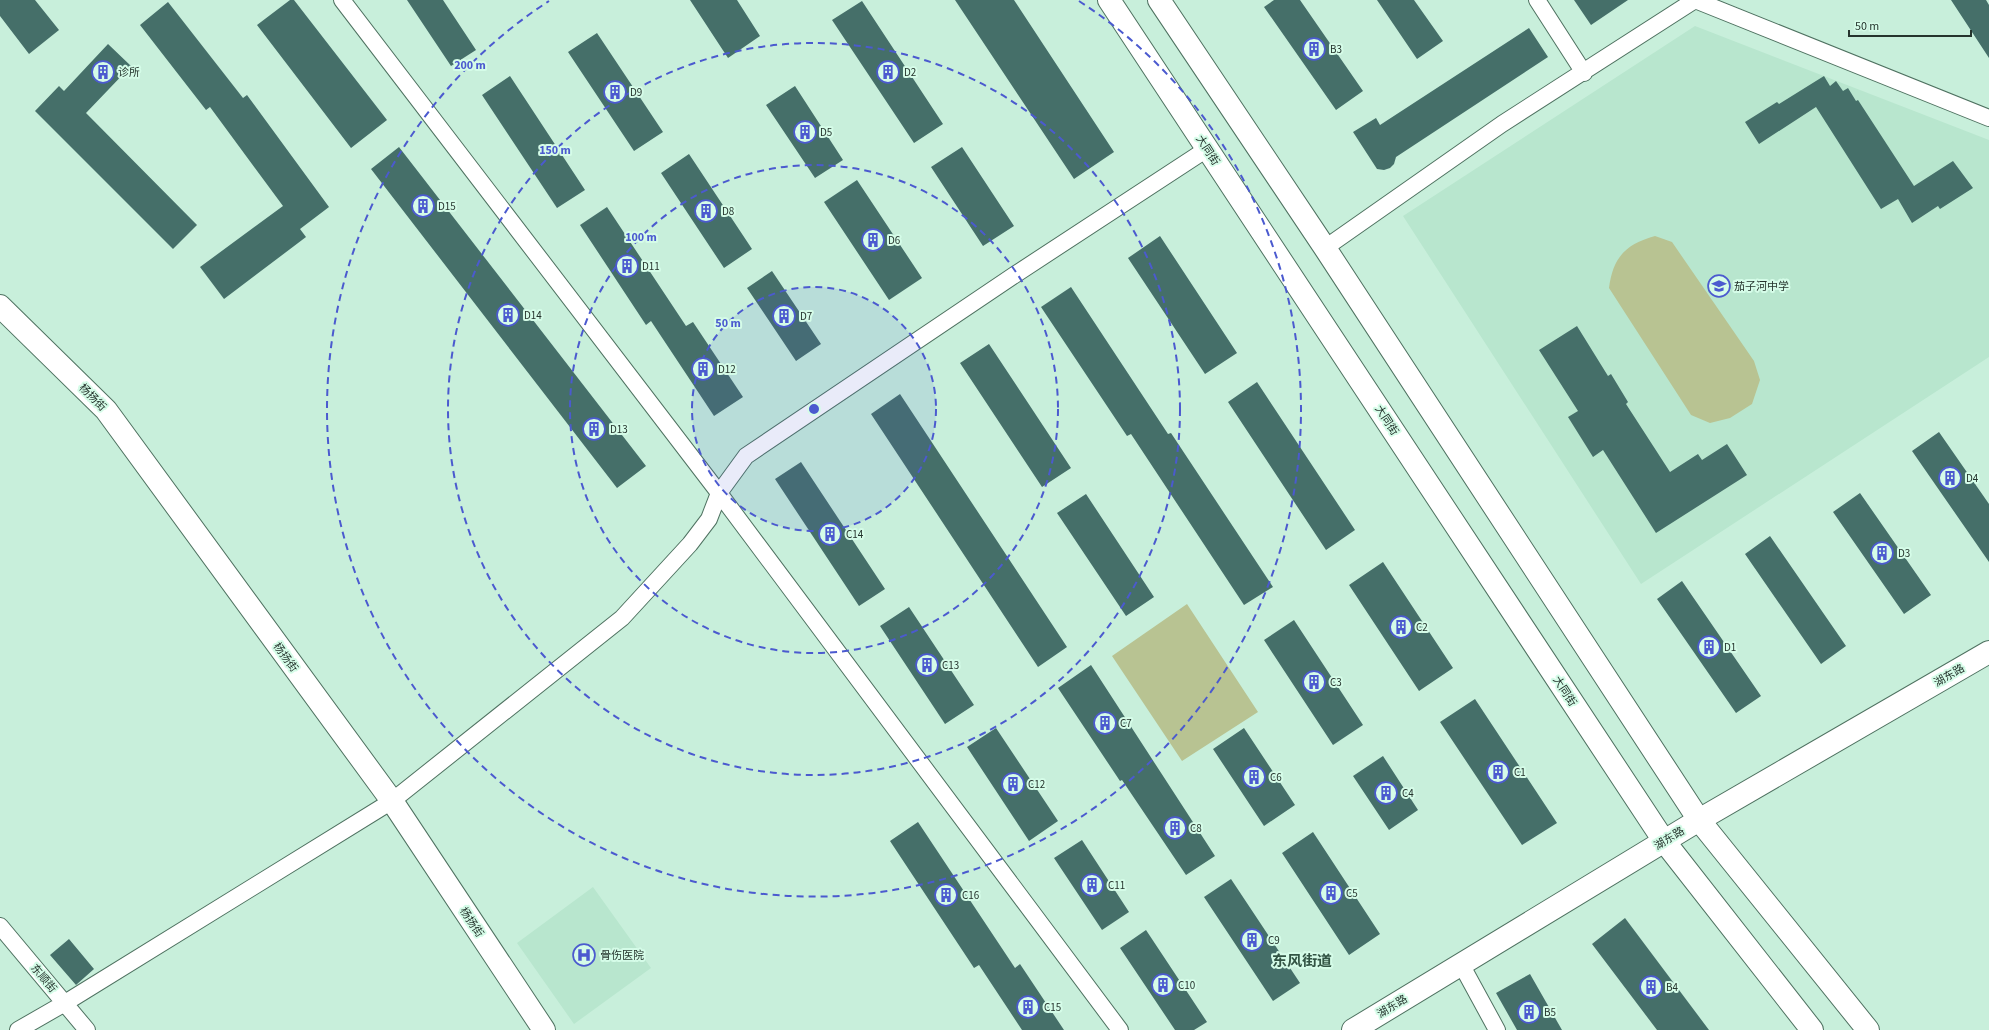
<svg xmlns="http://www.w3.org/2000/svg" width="1989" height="1030" font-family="'Source Sans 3','Noto Sans SC',sans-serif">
<rect width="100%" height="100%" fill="#c8efdb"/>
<path fill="#b8e6ce" d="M1695,26L1989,140V357L1641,584L1403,216Z
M593,887L651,968L574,1024L517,943Z"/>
<path fill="#b8c392" d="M1655,236L1672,242L1754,361L1760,380L1752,404L1730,418L1710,423L1691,415L1609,288C1613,257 1626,244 1655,236Z
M1187,604L1258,712L1182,761L1112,656Z"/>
<path fill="#456f69" d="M0,0H35L59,30L29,54L0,16Z
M290,0H294L387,120L351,148L257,25Z
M407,0H443L476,50L451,66Z
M690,0H737L760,36L728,58Z
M955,0H1014L1114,152L1074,179Z
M1274,0H1300L1363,91L1336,110L1264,7Z
M1377,0H1414L1443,41L1417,59Z
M1574,0H1628L1591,25Z
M1951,0H1986L1989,5V58Z
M862,1L943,124L914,143L832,20Z
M168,2L243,98L247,95L329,207L300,229L306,237L224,299L200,267L283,206L210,107L206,110L140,25Z
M1529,28L1548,57L1396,157L1394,164L1390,168L1384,170L1377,169L1353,132L1376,118L1380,125Z
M597,33L663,132L634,151L568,52Z
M108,44L131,66L86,113L197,225L173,249L35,111L59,86L64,91Z
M510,76L585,190L557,208L482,95Z
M1824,76L1830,86L1836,81L1843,91L1848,88L1856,101L1858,100L1914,186L1953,161L1973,188L1940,209L1938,206L1912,223L1898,199L1881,209L1816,107L1759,144L1745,122L1777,102L1779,104Z
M795,86L843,160L815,178L766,105Z
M399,147L646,466L617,488L371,169Z
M962,147L1014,226L983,246L931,167Z
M689,154L752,249L724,268L661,173Z
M857,180L922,278L889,300L824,202Z
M607,207L686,326L693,322L743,397L714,416L651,321L646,325L580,225Z
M1160,236L1237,353L1205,374L1128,258Z
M772,271L821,344L796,361L747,288Z
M1071,287L1168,434L1171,433L1273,587L1244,605L1131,434L1127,436L1041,307Z
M1577,326L1608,376L1611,374L1628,402L1626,404L1670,472L1698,454L1702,460L1727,444L1747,475L1656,533L1603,450L1593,457L1568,417L1578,411L1539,350Z
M989,344L1071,468L1042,487L960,363Z
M1257,382L1355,530L1326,550L1228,402Z
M900,394L1067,647L1038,667L871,414Z
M1939,432L1989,504V562L1912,451Z
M801,462L885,589L859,606L775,479Z
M1860,493L1931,595L1904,614L1833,512Z
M1086,494L1154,597L1126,616L1057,513Z
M1770,536L1846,646L1821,664L1745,554Z
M1383,562L1453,668L1419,691L1349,585Z
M1682,581L1761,696L1736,713L1657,599Z
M909,607L974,705L945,724L880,626Z
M1294,620L1363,725L1333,745L1264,640Z
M1091,665L1215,856L1186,875L1122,780L1120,781L1058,688Z
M1475,699L1557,823L1522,845L1440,722Z
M996,728L1058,821L1029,841L967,747Z
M1244,728L1295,805L1264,826L1213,749Z
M1383,756L1418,810L1389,830L1353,776Z
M918,822L1015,968L1020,964L1064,1030H1022L979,965L974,968L890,841Z
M1313,832L1380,934L1349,955L1282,853Z
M1082,840L1129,912L1102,930L1054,858Z
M1231,879L1300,983L1273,1001L1204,897Z
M1625,918L1709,1030H1657L1592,944Z
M1146,930L1207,1022L1194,1030H1175L1120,948Z
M69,939L94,969L76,985L50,955Z
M1530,974L1562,1030H1517L1496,993Z"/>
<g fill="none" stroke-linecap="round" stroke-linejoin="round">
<g stroke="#4f7261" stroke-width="18">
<path id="street" d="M342,0L719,493L1120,1030
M1537,0L1584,73
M1695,0L1989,118
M1325,248L1502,124L1695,0
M0,926L87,1030
M1461,964L1497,1030
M18,1030L65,1003L392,801L622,618L690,544L709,519L719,493L746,456L1016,274L1207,149"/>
</g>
<g stroke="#4f7261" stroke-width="24">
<path id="secondary" d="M1353,1030L1699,820L1989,652"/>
</g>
<g stroke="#4f7261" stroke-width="24">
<path id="primary" d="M1109,0L1664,841L1812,1030
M1159,0L1325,248L1699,820L1868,1030"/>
</g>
<g stroke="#4f7261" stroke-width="24">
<path id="highway" d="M0,306L106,410L392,801L544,1030"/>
</g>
<use href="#street" stroke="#fff" stroke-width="16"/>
<use href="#secondary" stroke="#fff" stroke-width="22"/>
<use href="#primary" stroke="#fff" stroke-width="22"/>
<use href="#highway" stroke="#fff" stroke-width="22"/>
</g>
<circle cx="814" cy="409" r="122" fill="#4b5acf" fill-opacity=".12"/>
<g fill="none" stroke="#4b5acf" stroke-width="2" stroke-dasharray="7 5">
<circle cx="814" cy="409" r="122"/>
<circle cx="814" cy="409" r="244"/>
<circle cx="814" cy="409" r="366"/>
<path d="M1079 1A487 487 0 1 1 549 1"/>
</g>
<defs>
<g id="building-ring" transform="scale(1.15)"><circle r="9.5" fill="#d5fce8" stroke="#4b5acf" stroke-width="1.5"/><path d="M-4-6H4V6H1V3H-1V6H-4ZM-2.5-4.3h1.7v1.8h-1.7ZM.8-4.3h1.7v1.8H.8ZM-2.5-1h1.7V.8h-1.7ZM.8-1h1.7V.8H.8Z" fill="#4b5acf"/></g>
<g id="school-ring" transform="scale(1.15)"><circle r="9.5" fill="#d5fce8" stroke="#4b5acf" stroke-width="1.5"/><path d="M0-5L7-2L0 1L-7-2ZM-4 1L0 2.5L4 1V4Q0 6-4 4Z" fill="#4b5acf"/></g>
<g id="hospital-ring" transform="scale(1.15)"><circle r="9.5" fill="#d5fce8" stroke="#4b5acf" stroke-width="1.5"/><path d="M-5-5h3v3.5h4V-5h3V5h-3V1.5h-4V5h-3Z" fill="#4b5acf"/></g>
</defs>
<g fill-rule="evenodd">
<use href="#building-ring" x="1314" y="49"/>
<use href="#building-ring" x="103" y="72"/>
<use href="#building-ring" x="888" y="72"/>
<use href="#building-ring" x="615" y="92"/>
<use href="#building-ring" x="805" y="132"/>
<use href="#building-ring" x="423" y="206"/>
<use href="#building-ring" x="706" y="211"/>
<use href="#building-ring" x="873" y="240"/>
<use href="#building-ring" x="627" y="266"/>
<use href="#school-ring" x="1719" y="286"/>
<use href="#building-ring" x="508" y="315"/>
<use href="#building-ring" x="784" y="316"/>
<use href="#building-ring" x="703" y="369"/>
<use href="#building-ring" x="594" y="429"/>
<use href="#building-ring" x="1950" y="478"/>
<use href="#building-ring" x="830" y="534"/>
<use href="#building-ring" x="1882" y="553"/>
<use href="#building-ring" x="1401" y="627"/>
<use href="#building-ring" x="1709" y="647"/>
<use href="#building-ring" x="927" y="665"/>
<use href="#building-ring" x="1314" y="682"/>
<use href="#building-ring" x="1105" y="723"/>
<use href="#building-ring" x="1498" y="772"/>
<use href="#building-ring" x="1254" y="777"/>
<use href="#building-ring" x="1013" y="784"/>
<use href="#building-ring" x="1386" y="793"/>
<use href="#building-ring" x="1175" y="828"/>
<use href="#building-ring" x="1092" y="885"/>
<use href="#building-ring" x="1331" y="893"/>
<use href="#building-ring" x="946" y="895"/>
<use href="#building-ring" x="1252" y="940"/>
<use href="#hospital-ring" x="584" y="955"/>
<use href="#building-ring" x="1163" y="985"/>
<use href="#building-ring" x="1651" y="987"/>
<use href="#building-ring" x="1028" y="1007"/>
<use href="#building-ring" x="1529" y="1012"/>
</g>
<g text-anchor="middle" stroke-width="4" stroke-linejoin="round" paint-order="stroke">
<g font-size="11" fill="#25342d" stroke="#d5fce8" text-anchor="start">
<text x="1330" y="53">B3</text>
<text x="118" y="76">诊所</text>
<text x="904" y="76">D2</text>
<text x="630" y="96">D9</text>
<text x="820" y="136">D5</text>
<text x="438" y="210">D15</text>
<text x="722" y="215">D8</text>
<text x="888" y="244">D6</text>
<text x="642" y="270">D11</text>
<text x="1734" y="290">茄子河中学</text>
<text x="524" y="319">D14</text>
<text x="800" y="320">D7</text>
<text x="718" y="373">D12</text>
<text x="610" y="433">D13</text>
<text x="1966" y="482">D4</text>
<text x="846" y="538">C14</text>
<text x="1898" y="557">D3</text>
<text x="1416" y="631">C2</text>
<text x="1724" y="651">D1</text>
<text x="942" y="669">C13</text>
<text x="1330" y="686">C3</text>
<text x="1120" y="727">C7</text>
<text x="1514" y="776">C1</text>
<text x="1270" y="781">C6</text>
<text x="1028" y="788">C12</text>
<text x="1402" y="797">C4</text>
<text x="1190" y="832">C8</text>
<text x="1108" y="889">C11</text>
<text x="1346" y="897">C5</text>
<text x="962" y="899">C16</text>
<text x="1268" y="944">C9</text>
<text x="600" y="959">骨伤医院</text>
<text x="1178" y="989">C10</text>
<text x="1666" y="991">B4</text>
<text x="1044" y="1011">C15</text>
<text x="1544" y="1016">B5</text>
</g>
<g font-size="11" fill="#25342d" stroke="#d5fce8">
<text transform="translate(1208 150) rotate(57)" y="4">大同街</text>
<text transform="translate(93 397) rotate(45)" y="4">杨扬街</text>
<text transform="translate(1387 420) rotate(57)" y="4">大同街</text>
<text transform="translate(286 657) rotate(54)" y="4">杨扬街</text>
<text transform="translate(1949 675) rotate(-30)" y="4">湖东路</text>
<text transform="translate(1565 691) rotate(57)" y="4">大同街</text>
<text transform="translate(1669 838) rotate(-31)" y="4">湖东路</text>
<text transform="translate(472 922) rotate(56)" y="4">杨扬街</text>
<text transform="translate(44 978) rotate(50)" y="4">东顺街</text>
<text transform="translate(1392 1006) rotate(-31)" y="4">湖东路</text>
</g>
<g font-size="15" font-weight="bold" fill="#325444" stroke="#d5fce8">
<text x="1302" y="966">东风街道</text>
</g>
</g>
<circle cx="814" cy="409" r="6" fill="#4b5acf" stroke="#d5fce8" stroke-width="2"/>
<g font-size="12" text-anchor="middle" font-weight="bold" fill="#4b5acf" stroke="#d5fce8" stroke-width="4" stroke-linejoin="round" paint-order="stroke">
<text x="470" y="69">200 m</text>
<text x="555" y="154">150 m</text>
<text x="641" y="241">100 m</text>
<text x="728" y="327">50 m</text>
</g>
<path d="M1849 30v6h122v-6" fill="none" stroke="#25342d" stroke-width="2"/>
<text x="1855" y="30" font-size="12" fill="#25342d" stroke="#d5fce8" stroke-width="3" paint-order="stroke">50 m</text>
</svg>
